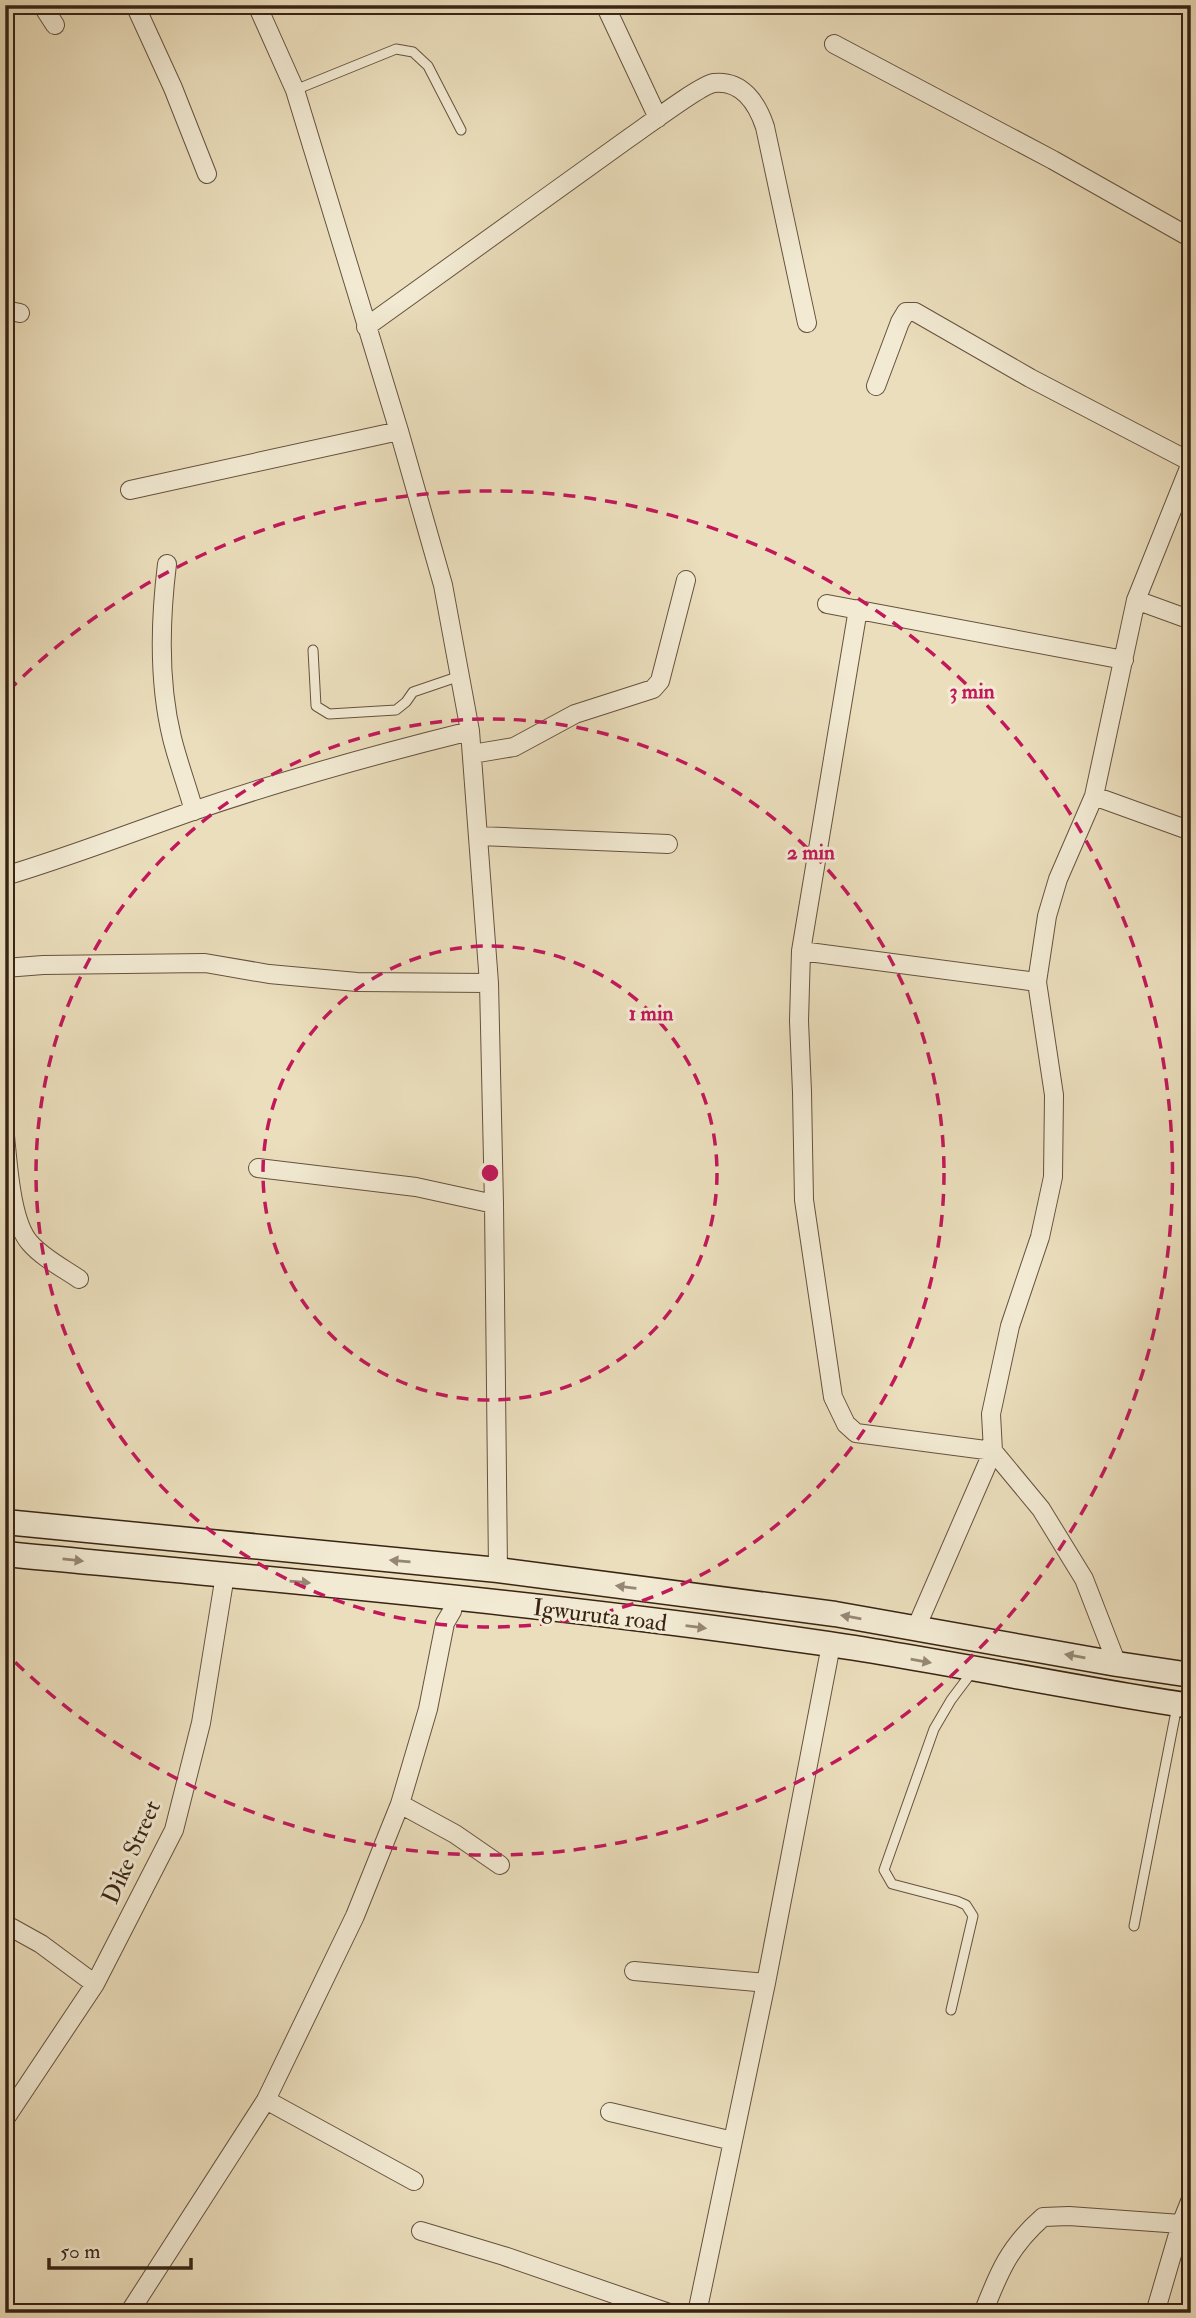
<svg xmlns="http://www.w3.org/2000/svg" width="1196" height="2318" font-family="'IM FELL Double Pica',serif">
<rect width="100%" height="100%" fill="#ebdebc"/>
<filter id="stains"><feTurbulence type="fractalNoise" baseFrequency=".00286" numOctaves="4"/><feColorMatrix values="0 0 0 0 .2 0 0 0 0 .09 0 0 0 0 .02 0 0 0 .5 -.17"/></filter>
<radialGradient id="worn" r=".72"><stop offset=".6" stop-color="#630" stop-opacity="0"/><stop offset="1" stop-color="#630" stop-opacity=".3"/></radialGradient>
<g fill="none" stroke-linecap="round" stroke-linejoin="round">
<g stroke="#66523f" stroke-width="11">
<path id="service" d="M295,90L396,49L413,52L428,66L461,130
M313,650L316,706L329,714L396,710L406,702L413,692L460,676
M1134,1926L1177,1706
M951,2010L973,1916L966,1905L957,1901L892,1884L884,1870L934,1729L951,1700L972,1672"/>
</g>
<g stroke="#66523f" stroke-width="20">
<path id="minor" d="M42,5L55,25
M135,5L173,88L207,174
M257,5L295,90L399,431L443,585L470,731L489,983L494,1204L498,1570
M605,5L658,118
M834,44L1053,160L1191,238
M5,310L20,313
M366,327C454,264 542,201 629,138C644,128 700,85 714,83C742,80 757,103 765,127L807,323
M876,386L900,322L906,312H915L1030,378L1191,462
M130,490L399,431
M167,564C160,621 158,681 172,738C178,762 187,786 194,811
M1136,600L1191,620
M827,604L1124,660
M858,609L801,951L799,1021L802,1092L804,1200L833,1397L846,1424L856,1433L993,1451L916,1628
M472,754L514,747L575,714L653,689L660,681L686,580
M1094,796L1191,831
M479,836L668,844
M5,876C69,857 130,833 193,811C284,780 377,754 470,731
M801,951L1037,982
M5,968L43,965L205,963L269,974L357,982L489,983
M5,1136C8,1164 11,1222 30,1243C43,1258 63,1268 79,1279
M258,1168L416,1187L494,1204
M1117,1664L1084,1579L1041,1509L993,1451L991,1414L1010,1326L1040,1237L1053,1177L1054,1095L1037,982L1047,916L1058,879L1094,796L1136,600L1191,463
M400,1804L455,1834L500,1865
M5,1924L41,1944L95,1984
M634,1971L766,1983
M266,2100L414,2181
M610,2112L733,2141
M5,2119L95,1984L174,1830L201,1723L225,1575
M421,2231L504,2256L669,2313
M129,2313L266,2100L355,1916L400,1804L428,1709L445,1623L452,1611L455,1597
M697,2313L766,1983L831,1645
M983,2313C999,2272 1009,2247 1043,2217L1069,2216L1181,2224L1191,2199
M1155,2313L1181,2224"/>
</g>
<g stroke="#392415" stroke-width="27">
<path id="secondary" d="M5,1522L498,1570L835,1614L1117,1664L1191,1675
M5,1554C280,1580 556,1604 829,1644C950,1662 1070,1688 1191,1706"/>
</g>
<use href="#service" stroke="#f2ead3" stroke-width="9"/>
<use href="#minor" stroke="#f2ead3" stroke-width="18"/>
<use href="#secondary" stroke="#f2ead3" stroke-width="24"/>
</g>
<defs><path id="oneway-solid" d="M-6-.8H1V-3.2L6.5 0L1 3.2V.8H-6Z" transform="scale(1.75)"/></defs>
<g fill="#968774">
<use href="#oneway-solid" transform="translate(73 1560) rotate(6)"/>
<use href="#oneway-solid" transform="translate(400 1561) rotate(-175)"/>
<use href="#oneway-solid" transform="translate(300 1582) rotate(5)"/>
<use href="#oneway-solid" transform="translate(626 1587) rotate(-173)"/>
<use href="#oneway-solid" transform="translate(851 1617) rotate(-170)"/>
<use href="#oneway-solid" transform="translate(696 1627) rotate(7)"/>
<use href="#oneway-solid" transform="translate(1075 1656) rotate(-170)"/>
<use href="#oneway-solid" transform="translate(921 1661) rotate(10)"/>
</g>
<g fill="none" stroke="#c2185b" stroke-width="3.5" stroke-dasharray="12 9">
<circle cx="490" cy="1173" r="227"/>
<circle cx="490" cy="1173" r="454"/>
<path d="M8 691A682 682 0 1 1 8 1655"/>
</g>
<g text-anchor="middle" stroke-width="6" stroke-linejoin="round" paint-order="stroke">
<g font-size="24" fill="#392415" stroke="#f2ead3">
<text transform="translate(600 1615) rotate(7)" y="8">Igwuruta road</text>
<text transform="translate(131 1852) rotate(-66)" y="8">Dike Street</text>
</g>
</g>
<circle cx="490" cy="1173" r="10" fill="#c2185b" stroke="#f2ead3" stroke-width="3.5"/>
<g font-size="21" text-anchor="middle" font-weight="bold" fill="#c2185b" stroke="#f2ead3" stroke-width="6" stroke-linejoin="round" paint-order="stroke">
<text x="972" y="698">3 min</text>
<text x="811" y="859">2 min</text>
<text x="651" y="1020">1 min</text>
</g>
<rect width="1196" height="2318" fill="none" stroke="#ebdebc" stroke-width="28"/>
<rect x="7" y="7" width="1182" height="2304" fill="none" stroke="#392415" stroke-width="3.5"/>
<rect x="14" y="14" width="1168" height="2290" fill="none" stroke="#392415" stroke-width="2"/>
<path d="M49 2258v10h142v-10" fill="none" stroke="#392415" stroke-width="3.5"/>
<text x="60" y="2258" font-size="21" fill="#392415" stroke="#f2ead3" stroke-width="5" paint-order="stroke">50 m</text>
<rect width="100%" height="100%" filter="url(#stains)"/>
<rect width="100%" height="100%" fill="url(#worn)"/>
</svg>
